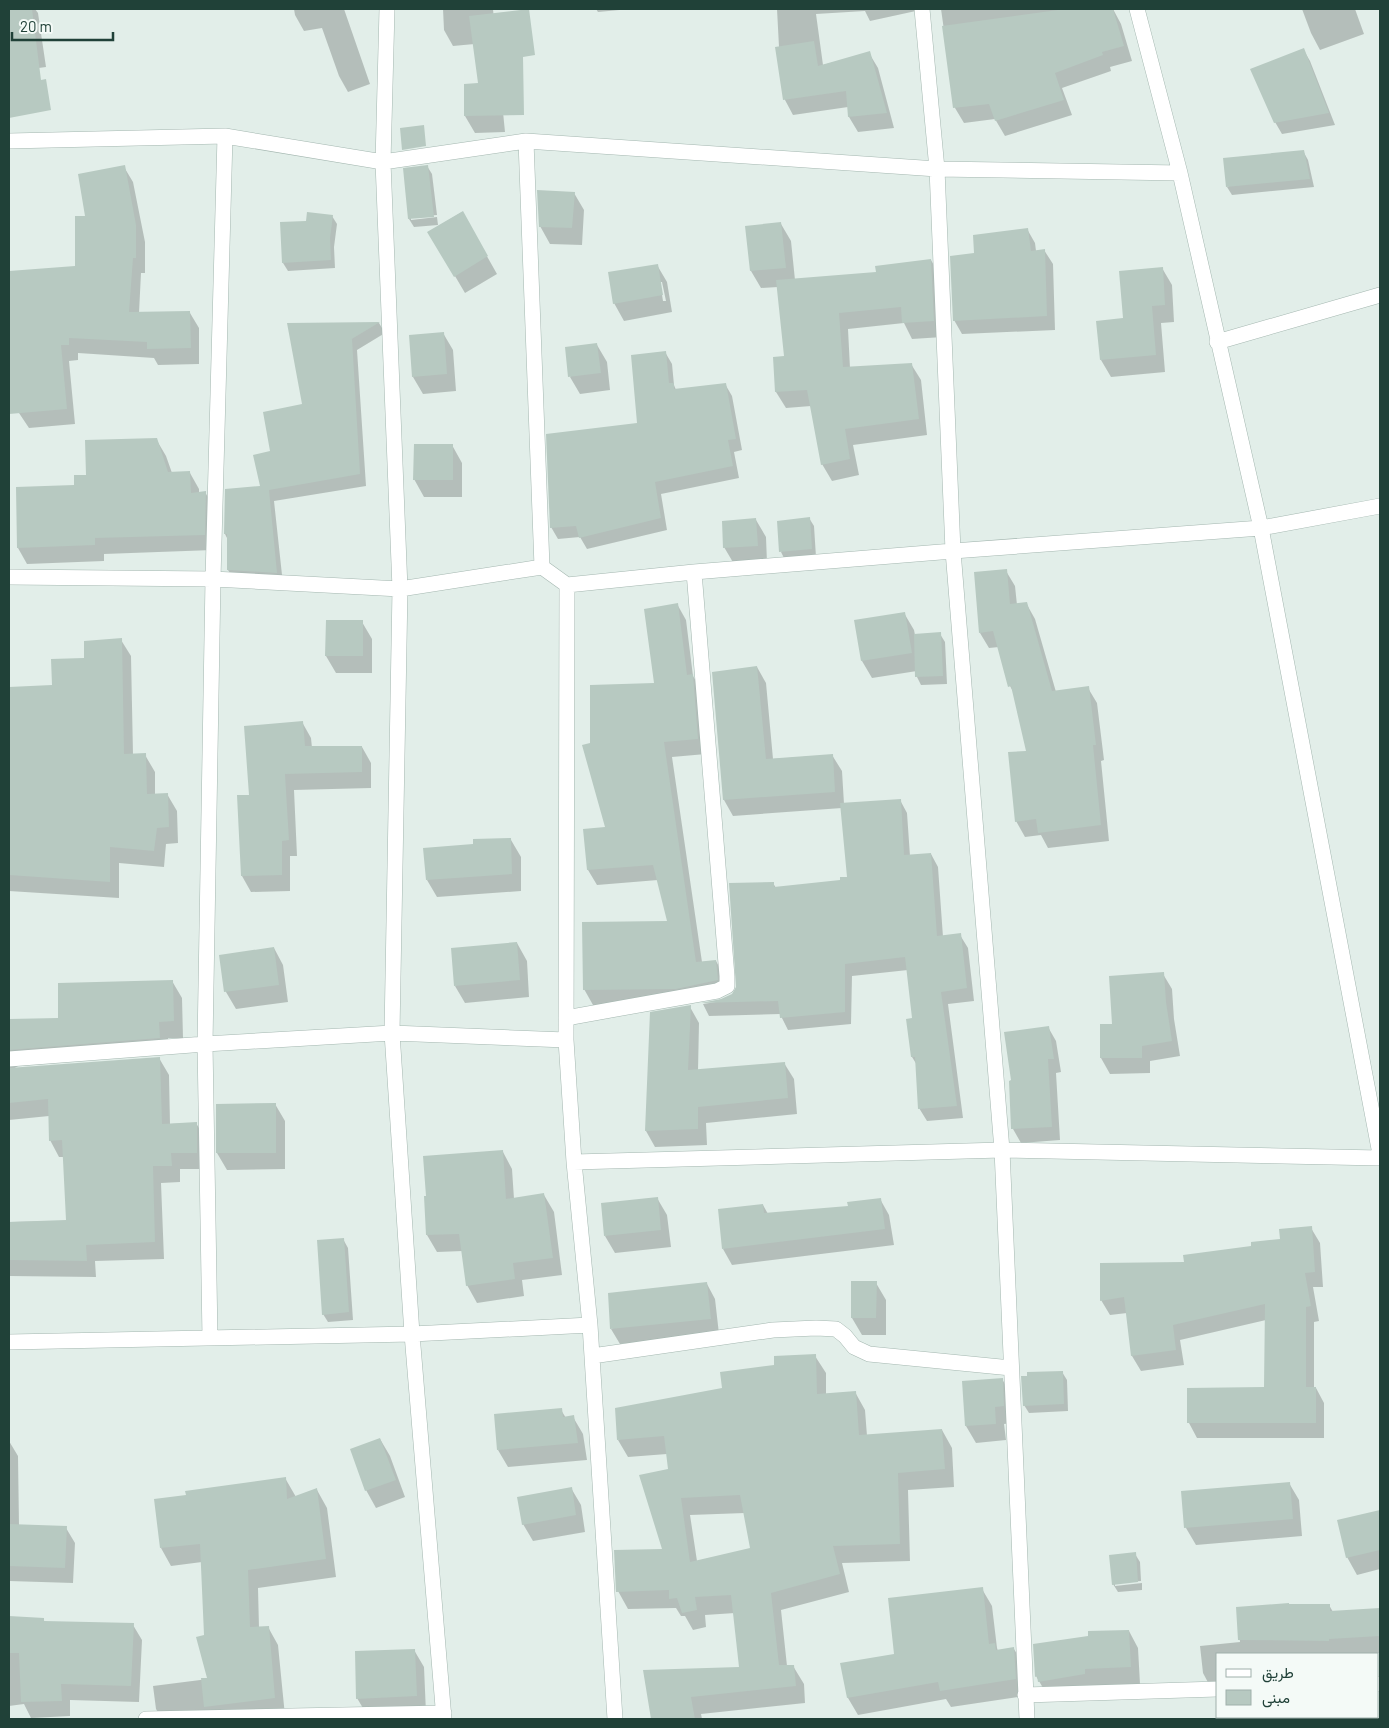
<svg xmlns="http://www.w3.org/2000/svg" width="1389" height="1728" font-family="Barlow,Vazirmatn,sans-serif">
<rect width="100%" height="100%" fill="#e2eee9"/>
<path fill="#0003" fill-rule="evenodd" d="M9,9H35L38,13L46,67L9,72Z
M294,9H344L370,84L348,92L339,76L322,28L304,31L295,15Z
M443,9H493L496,42L453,46L444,30Z
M596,9H630L598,12Z
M777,9H925L870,21L865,11L816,14L823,65L869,53L878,68L894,128L858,132L849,117L848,107L793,115L785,100L776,48L779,47Z
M941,9H1113L1121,24L1132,61L1110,67L1111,71L1062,88L1072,115L1005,136L995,119L964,123L955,108Z
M1302,9H1355L1364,34L1320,50L1311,33Z
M1303,49L1310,61L1335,125L1282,134L1275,122Z
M502,102L505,132L475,133L465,116Z
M1303,151L1308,160L1314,187L1232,195L1227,187Z
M427,166L432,174L437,215L411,217V220L437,217L438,225L414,227L409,219Z
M124,167L133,182L145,242V273H141L139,313H190L199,328V364L158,365L154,358L78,353V360L69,361L75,424L29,428L19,413L17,388H9V273L77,267L86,217Z
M574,193L584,210L582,245L550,244L540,226Z
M462,212L497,274L465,293L429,232Z
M332,216L337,224L334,247L335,268L288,271L283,263L308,222Z
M781,224L791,241L795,280L877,273L931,260L940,276L943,337L912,339L904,323L848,329L850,368L911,364L921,380L927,435L853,445L859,475L832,481L822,464L811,406L786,408L776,392L774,358L786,357L778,287L761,288L751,271L747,227Z
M1027,229L1035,243L1036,251L1044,250L1053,264L1055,330L962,334L954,320L976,254Z
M657,265L667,282L672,312L624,321L614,303ZM660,282H662L666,301H663Z
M1162,268L1172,285L1174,322L1161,323L1165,372L1111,377L1101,360L1124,319Z
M379,323L385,333L357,350L366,486L274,501L283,584L235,581L228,570V540L225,534L262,487L272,452L303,405L289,324Z
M443,333L453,350L456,391L423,394L413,377Z
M597,345L607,362L610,390L580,394L570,377Z
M665,352L672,364L674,385L676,390L725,384L732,396L742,450L734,452L739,478L661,494L667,530L587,549L580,537L558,539L551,527L638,424Z
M156,439L166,456L172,473H190L199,489V493L205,492L214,508L213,550L104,554V561L27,564L18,548L75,486L87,476Z
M452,445L462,463V497H424L414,479Z
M809,518L814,526L816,557L785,560L781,552Z
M756,520L766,537L767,563L734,564L724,547Z
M1006,571L1015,586L1017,605L1026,603L1035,619L1056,692L1088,688L1097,703L1104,760L1101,761L1109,841L1048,848L1041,835L1025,837L1016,821L1028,752L1015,695L1010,686L999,647L989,648L980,633Z
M677,604L686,620L693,676L701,690L706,754L672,757L702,962L716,961L724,976L726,995L685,1004L593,1005L584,989L668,922L658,880L597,885L588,870L585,830L606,828L592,744L655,685Z
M904,613L914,630L915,635L940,634L945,642L947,684L921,685L917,677V671L872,678L862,661L856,621Z
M362,622L372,639V673H336L326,656Z
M121,640L131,656L133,755H145L155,772V795L167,794L177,811L178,843L166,844L164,867L119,863V898L9,891V688L53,686L86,660Z
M757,667L766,683L773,759L832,755L842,771L844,804L900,800L907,813L910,856L931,854L938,867L943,937L960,935L968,948L974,1001L948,1004L963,1118L927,1121L919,1108L917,1065L912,1057L907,1020L914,1019L908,970L852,976L851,1024L788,1030L780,1014L709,1016L703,1004L722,1001L732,995L738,987L773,883L776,888L842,881L848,878L842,808L733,816L724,800Z
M302,722L311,738L312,748L362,747L371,763V788L294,790L297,856H290V891L251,892L242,876L250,796Z
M511,840L521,857V891L437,897L427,880L474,845Z
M517,943L527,961L529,997L465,1003L455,986Z
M274,948L283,965L288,1002L236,1009L226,992L220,956Z
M1163,974L1172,989L1174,1019L1180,1056L1150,1061V1073L1110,1074L1101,1058L1113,1025Z
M172,981L182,998L183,1038H168V1054L18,1066L13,1069L159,1058L169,1075L170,1124L196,1123L206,1140V1169H180V1182L161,1183L164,1259L95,1261L96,1277L9,1276V1222L67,1221L64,1157H59L50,1140L49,1116L9,1120V1020L60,1019Z
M690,1007L699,1023L698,1071L784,1063L794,1079L797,1114L706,1123L707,1145L655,1147L646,1131L652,1013Z
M1048,1027L1056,1041L1061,1072L1056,1073L1060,1140L1021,1143L1013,1129Z
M275,1104L285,1121V1169L227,1170L217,1153Z
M503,1152L512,1169L514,1199L544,1195L554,1212L562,1275L522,1280L524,1296L477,1303L467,1285L463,1251L437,1252L427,1235Z
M657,1198L667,1215L671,1247L615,1253L605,1236Z
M880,1199L889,1215L894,1245L732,1265L723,1249L763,1205L768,1214L849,1208Z
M1311,1228L1320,1243L1323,1287H1313L1319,1321L1314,1322V1388H1316L1324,1403V1438H1197L1189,1423V1389L1265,1388L1266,1320L1180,1340L1184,1365L1141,1371L1132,1356L1127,1313L1110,1315L1101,1300L1185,1263L1281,1240Z
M343,1239L348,1248L353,1320L328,1322L323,1314Z
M876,1283L886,1300V1335H862L852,1318Z
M707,1284L715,1299L719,1334L620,1344L611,1329Z
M815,1356L826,1373V1394L855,1392L865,1410L867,1436L942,1430L952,1448L954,1487L908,1490L910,1561L842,1563L849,1592L781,1610L787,1666H793L804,1684L805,1703L701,1714L702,1719H652L644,1672L741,1668L735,1613L705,1615L706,1627L693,1630L685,1616H681L676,1608L628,1609L618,1591L664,1550L670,1470L667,1454L628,1457L618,1440L776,1366ZM745,1513L751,1549L697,1561L690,1515Z
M1062,1372L1067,1380L1068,1411L1029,1413L1024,1405Z
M1002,1379L1012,1396L1013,1423L1004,1424L1006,1440L976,1443L966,1426Z
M561,1410L566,1418L573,1417L583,1434L587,1460L508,1467L498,1450Z
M380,1439L390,1456L405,1497L376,1508L366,1490Z
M9,1441L18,1456L19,1526L66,1528L75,1543L73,1583L9,1581Z
M285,1478L296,1497L317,1490L327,1508L336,1577L258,1588L259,1628L268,1627L278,1645L285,1716L162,1719L156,1709L153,1686L208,1679L202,1562L171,1566L161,1548L188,1496Z
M1289,1483L1299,1500L1302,1536L1196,1545L1186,1528L1183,1492Z
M571,1488L581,1505L585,1532L533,1541L523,1524Z
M1380,1511V1569L1357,1575L1347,1557L1339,1521Z
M1135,1554L1140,1562L1141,1581L1115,1583V1586L1142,1583V1590L1118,1592L1113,1584Z
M982,1589L992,1606L997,1648L998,1651L1014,1649L1024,1666L1025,1696L951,1707L946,1699L858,1715L848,1698L842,1664L895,1655Z
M1329,1605L1333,1612L1380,1609V1653L1355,1654H1218V1689L1212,1690L1203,1673L1200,1646L1240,1642L1237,1611Z
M9,1618L43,1619L45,1622L133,1625L142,1640L139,1702L70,1700V1716L31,1718L24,1704L9,1706Z
M1129,1631L1138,1648L1140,1684L1046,1693L1036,1676Z
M414,1650L424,1667L426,1713L367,1715L357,1698Z"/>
<path fill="#b7c9c1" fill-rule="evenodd" d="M9,9H32L41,80L46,79L51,110L9,118Z
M529,9L535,55L523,57L524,115L464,116V84L478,83L469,16Z
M1065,9H1113L1124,46L1102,52L1103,55L1055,73L1064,100L995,121L989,104L953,108L942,26Z
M814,41L818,66L870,51L887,113L848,117L846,91L783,100L775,47Z
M1304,48L1329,113L1274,123L1250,69Z
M424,125L426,146L402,150L400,128Z
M1304,150L1310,179L1226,187L1223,158Z
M125,165L136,225V258H133L129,312L190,311L191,348L147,349V342L69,338V345H61L67,409L9,414V271L75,266V216H85L78,174Z
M428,165L434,217L408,219L403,168Z
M537,190L575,192L572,228L539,227Z
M463,211L488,256L454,277L427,232Z
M307,212L333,215L330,238L331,260L282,263L280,222L306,221Z
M781,222L786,268L750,271L745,226Z
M1028,228L1031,251L1045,249L1047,316L953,321L950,256L974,253L973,235Z
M931,259L934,321L902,323L901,307L839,313L843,367L912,363L919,419L845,429L850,459L821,465L807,390L775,392L773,357L784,356L776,280L876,272L875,266Z
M658,264L663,295L613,304L608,272Z
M1163,267L1165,305L1152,306L1156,355L1100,360L1096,321L1123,318L1119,271Z
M380,322L350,340L352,339L360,474L269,490L277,573L227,570V534H224L225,489L260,486L253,455L270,451L263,412L302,404L287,323Z
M444,332L447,374L412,377L409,335Z
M597,343L601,373L568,377L565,347Z
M666,351L669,383H674V389L726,383L736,439L728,440L733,466L655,482L661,518L579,538L576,526L550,528L546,434L637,423L631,355Z
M157,438L168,472L190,471L191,493L206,491L205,535L95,538V545L17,548L16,487L74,485V475H86L85,440Z
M414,444H453V480H413Z
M810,517L812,549L779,552L777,521Z
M756,518L758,546L723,548L722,521Z
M1007,569L1010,604L1027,602L1052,691L1089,686L1096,745H1093L1101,825L1038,833L1036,819L1015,822L1008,752L1026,751L1011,686L1008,687L993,631L979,633L974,572Z
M678,603L687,675L693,674L698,739L664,742L696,962L716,960L718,980L676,989L583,990L582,922L667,921L653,865L587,870L583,829L605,827L582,745L590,743V685L654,683L644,609Z
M905,612L912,653L861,661L854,620Z
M326,620H363V656H325Z
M941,632L943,676L915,677L914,634Z
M122,638L124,754L146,753L147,794L168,793L169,827L157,828L154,851L110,847V882L9,875V687L52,685L51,659L84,658V641Z
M757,666L766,759L833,754L835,792L723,800L712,672Z
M303,721L305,746H362V772L285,774L289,840L282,841V875L241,876L237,795H249L244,726Z
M901,799L904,855L931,853L937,936L961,933L967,988L941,992L957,1106L918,1109L915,1057H911L906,1019L912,1018L905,957L845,964V1012L780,1018L778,1001L701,1003L721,999L732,994L736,987L729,883L774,882V887L840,880V877H847L840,803Z
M511,838L512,874L426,880L423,848L473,844V839Z
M517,942L520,980L454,986L451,948Z
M274,947L279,985L224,992L219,955Z
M1164,972L1166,1002L1172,1041L1142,1046V1058H1100V1024H1112L1109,976Z
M173,980L174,1021L159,1022L160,1038L9,1050V1019L58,1018V983Z
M691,1005L688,1070L785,1062L788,1098L698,1107V1129L645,1131L650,1012Z
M1049,1026L1054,1059H1048L1052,1127L1011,1129L1009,1081L1011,1080L1004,1032Z
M160,1057L162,1124L197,1122V1153H171L172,1166H153L155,1242L86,1245L87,1261L9,1260V1222L66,1220L62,1140L49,1141L48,1099L9,1103V1068Z
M276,1103V1153H216V1104Z
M503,1150L506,1199L544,1193L553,1258L513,1263L515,1279L466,1286L459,1234L426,1235L424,1196H426L423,1156Z
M658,1197L661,1230L604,1236L601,1203Z
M881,1198L885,1229L722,1249L718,1209L763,1204L764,1213L848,1206L847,1202Z
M1312,1226L1315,1272L1305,1273L1311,1306L1306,1307V1387H1316V1423H1187V1388L1264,1387L1265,1304L1173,1325L1176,1350L1131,1356L1124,1297L1100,1301V1263L1184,1262L1183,1255L1251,1246V1242L1280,1239L1279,1229Z
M344,1238L349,1312L322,1315L317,1240Z
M851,1281H877L876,1318H851Z
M707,1282L711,1319L610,1329L608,1293Z
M816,1354L817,1394L856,1391L859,1435L942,1429L945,1469L898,1473L900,1544L833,1546L840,1574L771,1593L779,1665H794L796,1686L691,1697L695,1719H651L643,1670L739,1667L731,1595L695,1597L697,1610L682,1613L677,1598L669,1599V1590L616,1592L614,1550L662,1549L639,1475L668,1469L664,1436L617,1440L615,1408L722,1388L720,1372L774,1365V1356ZM740,1495L750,1548L690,1562L681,1498Z
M1063,1371L1064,1404L1023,1406L1021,1376H1027V1372Z
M1003,1378L1004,1406L995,1407L996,1424L965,1426L962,1381Z
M562,1408L563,1417L574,1415L578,1443L497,1450L494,1414Z
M380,1438L396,1480L365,1491L350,1449Z
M286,1477L287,1499L317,1488L326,1559L248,1570L250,1627L269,1626L275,1698L204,1707L201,1678H207L196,1637L204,1635L200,1544L160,1548L154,1499L186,1495L185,1491Z
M1290,1482L1293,1519L1184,1528L1181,1491Z
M572,1487L576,1515L522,1525L517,1497Z
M1380,1510V1550L1346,1558L1337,1520Z
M9,1524L67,1526L65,1568L9,1566Z
M1136,1552L1138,1582L1112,1585L1109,1555Z
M983,1587L989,1644L995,1643L996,1650L1014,1647L1016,1679L940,1691L938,1682L847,1698L840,1663L894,1654L888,1598Z
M1289,1603V1604H1330V1611L1380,1608V1636L1329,1639V1641L1238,1640L1236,1607Z
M9,1616L44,1618V1621L134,1623L131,1686L61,1684L62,1701L21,1702L19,1653H9Z
M1129,1630L1131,1667L1085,1669V1674L1038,1682L1037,1676L1035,1677L1033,1644L1088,1636V1631Z
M415,1649L417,1696L356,1699L355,1651Z"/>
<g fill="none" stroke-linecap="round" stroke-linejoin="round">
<g stroke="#a4b7b0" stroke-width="16">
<path id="minor" d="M387,9L383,162L400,589L392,1033L412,1334L444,1719
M922,9L937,169L953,551L1002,1150L1027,1719
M1137,9L1180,173L1261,528L1380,1154
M9,141L225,136L383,162L526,141L937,169L1180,173
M526,141L542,567
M1217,342L1380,295
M9,577L213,579L400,589L542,567L567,585L694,572L953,551L1261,528L1380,506
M567,585L566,1040L574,1162L590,1325L615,1719
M566,1018L717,991L727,986V976L694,572
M9,1059L205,1044L392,1033L566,1040
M574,1162L1002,1150L1380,1158
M210,1338L205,1044L213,579L225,136
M9,1342L412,1334L590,1325
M592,1356L773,1330L816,1328L836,1329L845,1336L854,1347L869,1354L1011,1368
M1378,1684H1380
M1025,1695L1218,1689
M146,1719L444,1713"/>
</g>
<use href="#minor" stroke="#fff" stroke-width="15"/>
</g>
<rect width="1389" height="1728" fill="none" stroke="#204138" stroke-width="20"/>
<rect x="1216" y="1653" width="162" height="65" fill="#f4faf7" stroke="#9fb0ab"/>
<rect x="1226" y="1669" width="25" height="8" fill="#ffffff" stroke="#9fb0ab"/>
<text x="1262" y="1678" font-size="15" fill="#204138">طريق</text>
<rect x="1226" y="1690" width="25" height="15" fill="#b7c9c1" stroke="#9fb0ab"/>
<text x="1262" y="1703" font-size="15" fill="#204138">مبنى</text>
<path d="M12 32v8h101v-8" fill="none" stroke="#204138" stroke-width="2.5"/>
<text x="20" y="32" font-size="15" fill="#204138" stroke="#f4faf7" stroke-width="4" paint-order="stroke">20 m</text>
</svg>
